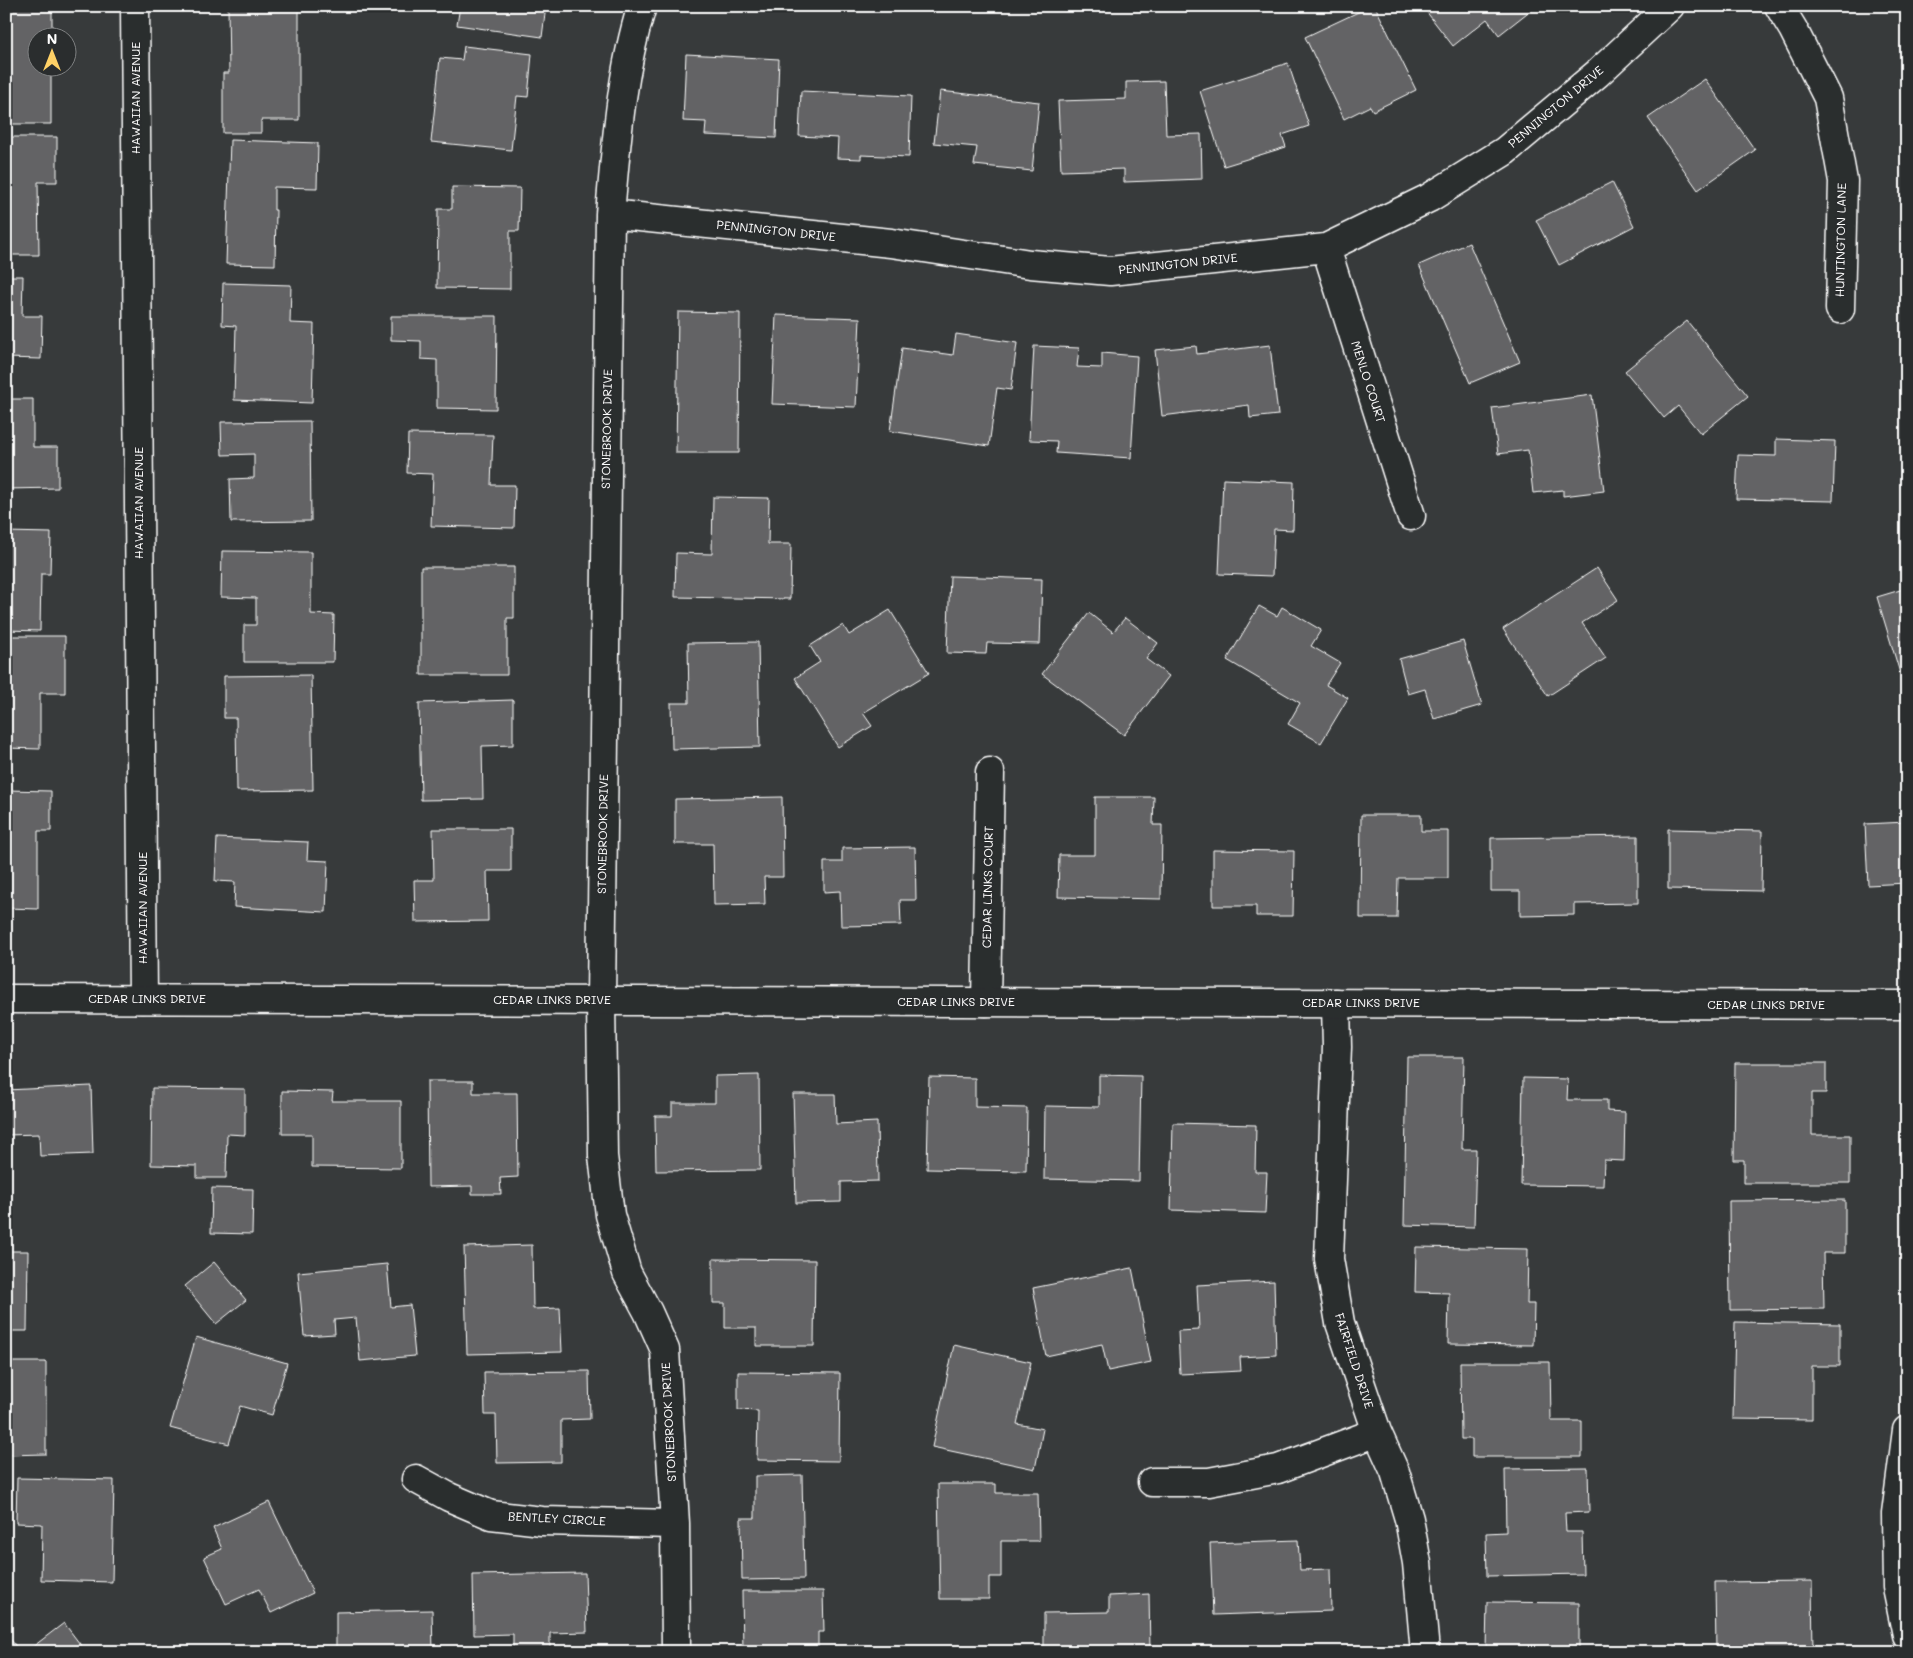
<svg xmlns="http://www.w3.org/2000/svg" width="1913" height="1658" font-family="Mali,sans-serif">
<rect width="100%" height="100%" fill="#373a3b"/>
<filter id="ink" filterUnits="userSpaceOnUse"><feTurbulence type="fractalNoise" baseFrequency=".02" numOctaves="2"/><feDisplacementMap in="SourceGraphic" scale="10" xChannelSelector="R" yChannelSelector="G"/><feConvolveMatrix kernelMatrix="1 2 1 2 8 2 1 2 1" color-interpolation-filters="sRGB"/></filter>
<g filter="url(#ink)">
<path fill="#636465" stroke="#fff" d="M6,6H52V38H38V68H51V124H6Z
M228,6H299V120H261V133H223V73H229Z
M460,6H546L542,37L457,25Z
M1371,6H1375L1416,90L1373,111L1370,106L1344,119L1305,37Z
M1422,6H1536L1499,35L1487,19L1453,46Z
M464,46L532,54L528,97L517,96L511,150L431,142L440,58L462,60Z
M686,54L779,59L776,138L705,135L706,122L683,121Z
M1288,63L1309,126L1282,135L1286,147L1224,166L1200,91Z
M1705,79L1755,150L1698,190L1648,118Z
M1164,81L1166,135L1201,134L1202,179L1124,182V169L1061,171L1058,101L1126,99V82Z
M801,91L911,96L909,157L861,155V159L837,158L838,138L799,136Z
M940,91L1039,102L1032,171L974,165L977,147L934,143Z
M6,137H57V182H38L39,255H6Z
M230,140L318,143L317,188L274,187V210H276L275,265L226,264Z
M1612,182L1634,226L1559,265L1536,220Z
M452,187L520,188L519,231H510V289L437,288L438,209H452Z
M1469,243L1520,362L1470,383L1419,265Z
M6,276H23L22,316H42L41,359L6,358Z
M223,283L291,285L290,323L314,324L312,403L234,400L236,326L222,325Z
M678,312L740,313L739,453H676Z
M776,315L860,318L856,407L772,404Z
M391,316H497L496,409L437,408V360L421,359V341L391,340Z
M1687,321L1748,396L1701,434L1678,406L1664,418L1625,371Z
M956,334L1017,343L1011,390L997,388L989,446L890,431L902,348L953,355Z
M1270,345L1278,415L1250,418L1249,405L1162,416L1155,350L1196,346L1197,354Z
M1034,346L1079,348L1077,367L1102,368V353L1137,356L1131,458L1056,453L1057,441L1029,440Z
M1592,395L1604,491L1563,496V490L1533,493L1528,450L1498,454L1492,408Z
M6,399H33V447H58V488L6,489Z
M310,421L311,521L231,522L230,479L254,478V454L222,455L221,422Z
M408,434L493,435L491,485H515L514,528L431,526L433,474L407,473Z
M1776,439L1835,441L1833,501L1736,499L1738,455L1776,456Z
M1223,479L1294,482L1293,530L1274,529L1272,576L1219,574Z
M713,497L769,498L768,544H791L790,599L675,597L676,553L712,554Z
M6,532L51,533L50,574H41L40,631L6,630Z
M222,551L311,552V614L334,615L333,662H244V625H256V598L221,597Z
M421,567H514V618H507V675H421Z
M1597,568L1618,600L1582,623L1606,658L1548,696L1503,629Z
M950,576L1042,579L1040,644L987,643L986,654L947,653Z
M1907,588V671L1900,673L1877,597Z
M1259,606L1277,616L1282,607L1321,630L1311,646L1340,663L1326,685L1348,698L1321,743L1288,724L1300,703L1227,660Z
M890,610L929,673L863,713L872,726L838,747L795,678L820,662L810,646L843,625L849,635Z
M1089,613L1113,632L1125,618L1158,643L1146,659L1169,676L1124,735L1042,674Z
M12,636H65V693H40V749L6,748V654H12Z
M1463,641L1482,705L1434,719L1425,689L1408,694L1399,659Z
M758,642L760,747L672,749L671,703H689L688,643Z
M311,675L313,790L237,791L236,718H224V676Z
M513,700V745L482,746L483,799L421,800L419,703Z
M6,790L51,791V831H38V909L6,908Z
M782,797L783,877H764L765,904L714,905L713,844H675V799Z
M1095,797H1154L1153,825H1162L1161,899L1058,897L1059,855H1095Z
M1361,815H1421V831H1448V878H1398L1397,918H1360Z
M1907,822V883L1868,885L1865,824Z
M433,829H511V871H487L488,921L415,922L414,880H434Z
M1668,829L1762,831L1761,891L1668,889Z
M1638,836V903L1574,904V915L1520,916V891H1491V838Z
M217,838L308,842L307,860L328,861L326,912L234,907L235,882L215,881Z
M915,847L916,900H900L901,925L841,926L840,891L824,892V862H842V848Z
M1213,850L1294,851L1293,916H1256V906H1213Z
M1407,1057H1464L1462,1149H1476L1474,1227L1404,1225Z
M1735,1063H1826V1093H1812V1135H1850V1183H1744V1160H1734Z
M759,1075L760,1170L656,1171L655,1116H672V1103H715V1076Z
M1099,1075L1141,1076L1139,1181L1044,1179L1045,1106L1099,1107Z
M929,1077L975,1078V1107L1027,1108L1026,1171L927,1169Z
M1523,1078L1568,1079L1567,1100H1607V1111L1625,1112L1624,1161L1604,1160L1603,1186L1521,1185Z
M427,1081H473V1093H517L518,1177L500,1178L501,1194H472V1186L428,1187Z
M91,1086L93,1154L40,1156L39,1134L7,1135L6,1090Z
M152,1088L245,1089V1135L227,1134L226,1178H197V1166L151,1165Z
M282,1091L333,1092L332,1101H401V1168L312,1167V1134H282Z
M793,1094H835L836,1124L877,1122L878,1181L841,1182V1202L796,1203Z
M1173,1123L1256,1125L1255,1172H1267L1265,1213L1171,1210Z
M212,1188L253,1189L252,1234L211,1233Z
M1845,1200V1253H1823L1824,1309L1730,1310L1729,1201Z
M532,1245L533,1309L560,1308L562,1352L467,1354L464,1247Z
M1416,1247L1528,1249L1527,1304H1534L1533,1345L1448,1344L1449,1293L1415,1292Z
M6,1251H28L27,1331H6Z
M713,1259L815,1260L814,1346H756V1328H725V1303H713Z
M214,1262L246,1300L216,1324L185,1286Z
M387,1264L391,1307L410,1305L415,1356L360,1361L356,1318L334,1320L335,1334L304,1336L298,1272Z
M1132,1268L1151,1362L1108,1371L1102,1344L1046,1356L1033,1288Z
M1274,1281L1276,1355L1240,1357L1241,1371L1180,1374L1178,1331L1199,1330L1197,1285Z
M1735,1322L1840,1324V1366H1812V1420L1733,1419Z
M196,1337L287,1363L272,1415L240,1406L229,1444L170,1428Z
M954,1345L1031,1362L1017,1424L1043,1429L1035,1469L932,1447Z
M6,1362H46V1454L6,1455Z
M1460,1362H1550L1551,1421H1582V1457H1472V1439H1461Z
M589,1371L590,1419L561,1420V1462L497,1463L496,1415H485L484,1372Z
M738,1372L840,1373L839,1461L757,1460L758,1411L738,1410Z
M1588,1468L1589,1512L1565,1513L1566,1532H1582L1583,1574L1487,1576L1486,1533L1506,1532L1505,1469Z
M802,1475L804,1579L742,1580L741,1518H755V1476Z
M17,1478L114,1480L112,1582L41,1580L42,1524L16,1523Z
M938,1484H996V1493H1038L1039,1541H1001V1577H989V1599H940Z
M269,1502L313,1593L271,1613L259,1589L226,1604L204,1557L222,1549L213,1528Z
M1298,1540L1300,1570L1330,1569L1331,1611L1213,1615L1210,1543Z
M585,1573L587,1632L550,1633V1652H513V1634L474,1635L473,1575Z
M1812,1581L1813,1652H1716L1715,1582Z
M742,1591H823L824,1632H818V1652H743Z
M1149,1594L1150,1652H1044V1613L1109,1612V1596Z
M1487,1602L1579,1603V1652L1486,1650Z
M432,1610L433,1652H336V1612Z
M64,1623L86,1652H26Z
M6,1633L20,1652H6Z"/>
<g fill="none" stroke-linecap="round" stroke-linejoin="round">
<g stroke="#fff" stroke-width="31">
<path id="minor" d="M135,6L143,999
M642,6C621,73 616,145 610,214L601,1000L603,1156L610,1215L627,1273L648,1312L665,1350L675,1524L676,1652
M1779,6L1793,29L1828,98L1843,181L1840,309
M610,214L891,243L1030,264L1110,271L1326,248L1429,198L1505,151L1598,73L1670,6
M1326,248L1411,516
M986,1002L990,772
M1336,1003L1337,1047L1329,1259L1340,1323L1377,1432L1395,1472L1409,1519L1417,1563L1425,1652
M1907,1430L1896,1514L1897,1587L1907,1635
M416,1479L449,1497L491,1515L542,1521L675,1524
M1152,1482H1209L1278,1469L1377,1432"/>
</g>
<g stroke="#fff" stroke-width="31">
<path id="tertiary" d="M6,999L1907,1005"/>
</g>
<use href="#minor" stroke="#2a2d2e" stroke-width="28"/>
<use href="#tertiary" stroke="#2a2d2e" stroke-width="28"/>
</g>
</g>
<g text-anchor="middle" stroke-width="4" stroke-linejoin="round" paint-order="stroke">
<g font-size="12" fill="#fff" stroke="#2a2d2e">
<text transform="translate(136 98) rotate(-90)" y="4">HAWAIIAN AVENUE</text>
<text transform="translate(1556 107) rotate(-40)" y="4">PENNINGTON DRIVE</text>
<text transform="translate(776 231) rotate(6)" y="4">PENNINGTON DRIVE</text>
<text transform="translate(1841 240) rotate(-89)" y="4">HUNTINGTON LANE</text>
<text transform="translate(1178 264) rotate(-6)" y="4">PENNINGTON DRIVE</text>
<text transform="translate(1368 382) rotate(72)" y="4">MENLO COURT</text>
<text transform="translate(607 429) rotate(-89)" y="4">STONEBROOK DRIVE</text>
<text transform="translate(139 503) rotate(-90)" y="4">HAWAIIAN AVENUE</text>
<text transform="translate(603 834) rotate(-89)" y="4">STONEBROOK DRIVE</text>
<text transform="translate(988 887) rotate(-89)" y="4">CEDAR LINKS COURT</text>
<text transform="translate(143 908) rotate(-90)" y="4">HAWAIIAN AVENUE</text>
<text x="147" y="1003">CEDAR LINKS DRIVE</text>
<text x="552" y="1004">CEDAR LINKS DRIVE</text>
<text x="956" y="1006">CEDAR LINKS DRIVE</text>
<text x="1361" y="1007">CEDAR LINKS DRIVE</text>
<text x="1766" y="1009">CEDAR LINKS DRIVE</text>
<text transform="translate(1354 1361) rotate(72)" y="4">FAIRFIELD DRIVE</text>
<text transform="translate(669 1422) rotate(-93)" y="4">STONEBROOK DRIVE</text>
<text transform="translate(557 1519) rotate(3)" y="4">BENTLEY CIRCLE</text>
</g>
</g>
<rect width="1913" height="1658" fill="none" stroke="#2a2d2e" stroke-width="25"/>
<rect x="12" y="12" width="1888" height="1633" fill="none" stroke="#fff" stroke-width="2" filter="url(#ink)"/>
<g transform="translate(52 52)"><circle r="24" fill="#2a2d2e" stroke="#7f8182"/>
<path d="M0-4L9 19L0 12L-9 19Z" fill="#ffd166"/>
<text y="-8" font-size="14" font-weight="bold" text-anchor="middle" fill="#ffffff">N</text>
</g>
</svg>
